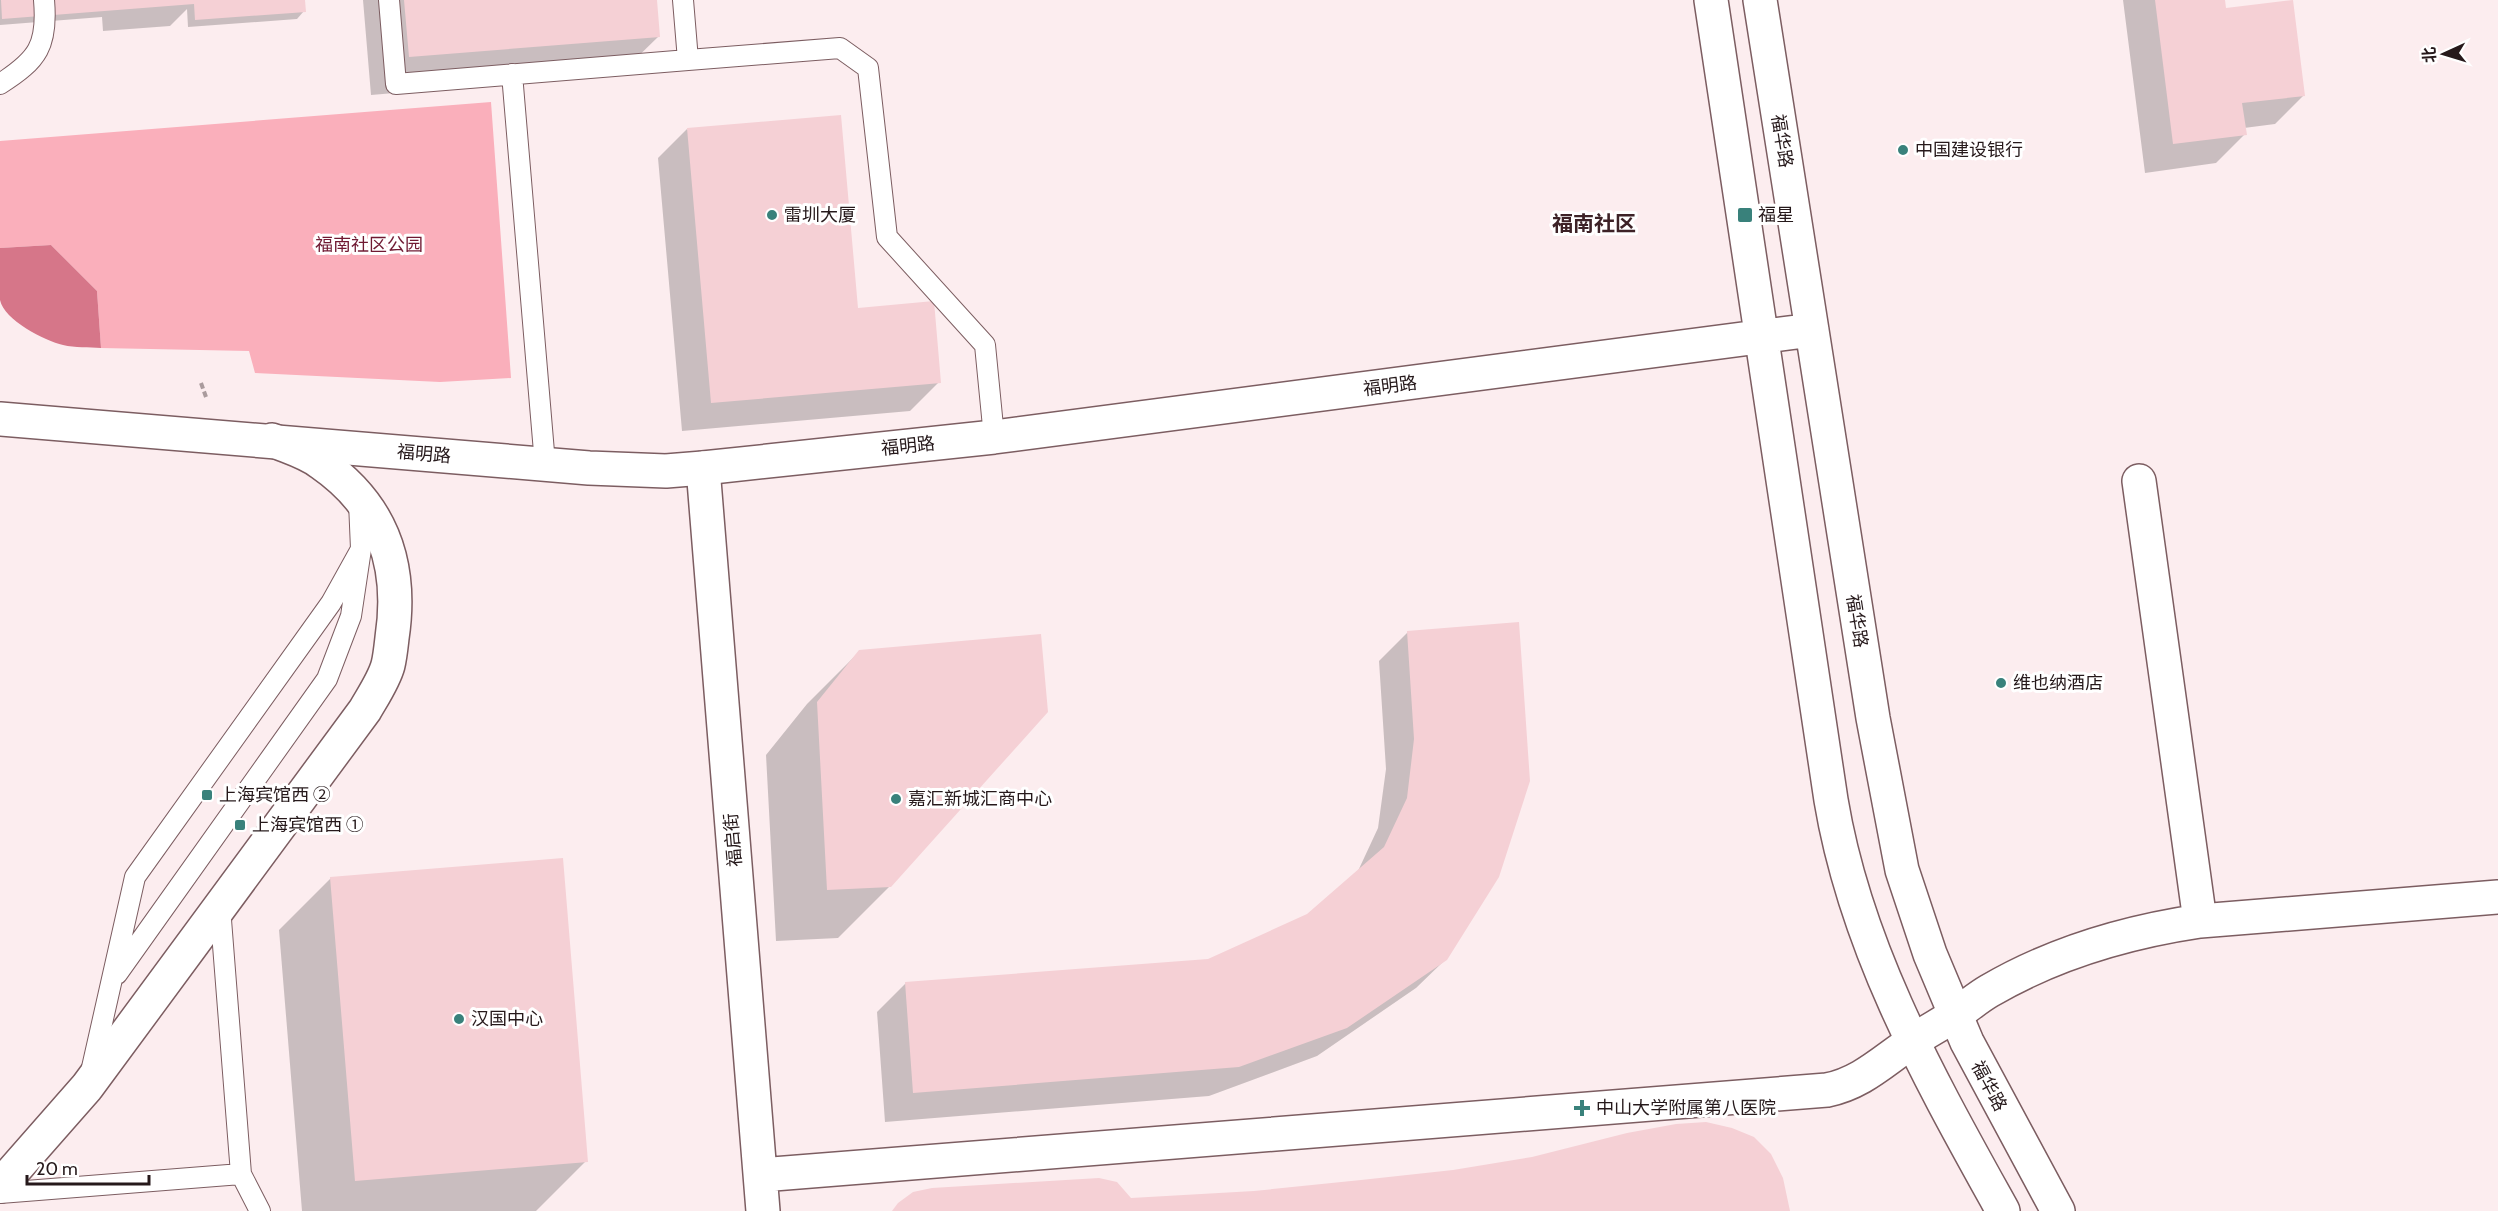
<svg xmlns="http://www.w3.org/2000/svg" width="2498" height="1211" font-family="Cabin,'Noto Sans SC',sans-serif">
<rect width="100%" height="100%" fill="#fcedef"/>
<path fill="#faafbb" d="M491,102L511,378L440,382L255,373L249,351L101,348L97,291L51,245L0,248V141Z"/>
<path fill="#d67689" d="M51,245L97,291L101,348C89,347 75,348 63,345C45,341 4,320 0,300C0,284 0,264 0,248Z"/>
<path fill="#0003" d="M0,0H303L304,11L297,19L188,27L187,9L170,26L103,31L102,17L0,25Z
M363,0H656L659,36L620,74L371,95Z
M2123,0H2224L2225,10L2304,95L2275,124L2244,128L2245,134L2216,163L2145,173Z
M687,129L856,309L939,382L910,411L682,431L658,158Z
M1408,632L1446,959L1416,988L1317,1056L1209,1096L885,1122L877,1012L906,983L1209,960L1308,915L1358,871L1378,828L1386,769L1379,661Z
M860,651L890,886L838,938L776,941L766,755L807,704Z
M331,878L586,1161L536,1211H302L279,930Z"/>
<path fill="#f5d0d5" d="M1,0H305L306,12L195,20L194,4L2,19Z
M404,0H657L660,37L409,57Z
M2155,0H2225L2226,8L2293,0L2305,96L2242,103L2247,135L2173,144Z
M841,115L858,308L934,301L941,383L711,403L687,128Z
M1519,622L1530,781L1499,877L1447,960L1347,1028L1239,1067L913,1093L905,982L1208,959L1307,914L1384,847L1407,798L1414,739L1407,631Z
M1041,634L1048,712L891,887L827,890L817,702L859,650Z
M563,858L588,1162L355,1181L330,877Z
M1706,1122L1732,1128L1754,1137L1771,1154L1783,1178L1790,1211H892L898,1203L913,1192L932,1188L1099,1178L1117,1182L1131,1198L1254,1191L1361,1180L1453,1170L1532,1157L1627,1133L1676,1124Z"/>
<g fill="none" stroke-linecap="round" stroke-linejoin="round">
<g stroke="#7c5d61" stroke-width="22">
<path id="lane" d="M389,0L396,84L688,60L683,0
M688,60L840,48L868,68L887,237L985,345L994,437
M512,74L545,464
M0,84C38,60 48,45 44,0
M220,907L241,1174L260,1211
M117,974L327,679L351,616L361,549L359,502
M91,1072L135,877L331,603L361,549
M0,1193L241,1174"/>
</g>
<g stroke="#7c5d61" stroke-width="36">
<path id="street" d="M703,468L763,1211
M2200,921L2498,897
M761,1175L1827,1090C1862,1083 1884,1060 1913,1041C1927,1031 1942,1024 1956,1014C1967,1007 1977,998 1989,991C2054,953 2126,932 2200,921L2139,481"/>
</g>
<g stroke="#7c5d61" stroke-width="36">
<path id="secondary" d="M1711,0L1831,800C1856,950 1931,1081 2003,1211
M1760,0L1873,718L1902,870L1930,954L1967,1042L2058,1211
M0,419L589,468L666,471L703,468L994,437L1812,330"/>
</g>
<g stroke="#7c5d61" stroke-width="36">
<path id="primary" d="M0,1186L87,1087L365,710C373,696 384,680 388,665C390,657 391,647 392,638C403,565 383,506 321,463C307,452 288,447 272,440"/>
</g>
<path stroke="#aa9b9d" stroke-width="4" stroke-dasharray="6 3" stroke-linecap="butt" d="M201,383L206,397"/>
<use href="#lane" stroke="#fff" stroke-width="20"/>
<use href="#street" stroke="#fff" stroke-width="33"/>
<use href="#secondary" stroke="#fff" stroke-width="33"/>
<use href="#primary" stroke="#fff" stroke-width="33"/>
</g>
<g fill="#39817b" stroke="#fff" stroke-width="2">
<circle cx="1903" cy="150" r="6"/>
<circle cx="772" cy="215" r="6"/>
<rect x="1737" y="207" width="16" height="16" rx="3"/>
<circle cx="2001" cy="683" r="6"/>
<rect x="201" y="789" width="12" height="12" rx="3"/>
<circle cx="896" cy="799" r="6"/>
<rect x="234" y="819" width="12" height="12" rx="3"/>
<circle cx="459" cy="1019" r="6"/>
<path d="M1579 1099h6v6h6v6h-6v6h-6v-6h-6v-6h6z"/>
</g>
<g text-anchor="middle" stroke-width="6" stroke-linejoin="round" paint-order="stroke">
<g font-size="18" fill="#26191b" stroke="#fff">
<text transform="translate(1782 141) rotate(81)" y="6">福华路</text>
<text transform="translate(1390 386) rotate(-7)" y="6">福明路</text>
<text transform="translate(908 446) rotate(-6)" y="6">福明路</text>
<text transform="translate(424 454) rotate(5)" y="6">福明路</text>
<text transform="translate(1857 621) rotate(81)" y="6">福华路</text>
<text transform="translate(733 840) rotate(-95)" y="6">福启街</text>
<text transform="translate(1989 1086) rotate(62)" y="6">福华路</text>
</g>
<g font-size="18" fill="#26191b" stroke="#fff" text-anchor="start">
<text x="1915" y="156">中国建设银行</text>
<text x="784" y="221">雷圳大厦</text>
<text x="1758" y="221">福星</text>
<text x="2013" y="689">维也纳酒店</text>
<text x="219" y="801">上海宾馆西 ②</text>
<text x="908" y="805">嘉汇新城汇商中心</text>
<text x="252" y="831">上海宾馆西 ①</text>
<text x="471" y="1025">汉国中心</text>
<text x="1596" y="1114">中山大学附属第八医院</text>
</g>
<g font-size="18" fill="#6f1932" stroke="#fff">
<text x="369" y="251">福南社区公园</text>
</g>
<g font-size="21" font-weight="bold" fill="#3d2227" stroke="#fff">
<text x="1594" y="231">福南社区</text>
</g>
</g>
<g transform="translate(2444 54) rotate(266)" stroke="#ffffff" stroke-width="4.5" paint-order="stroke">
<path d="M0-4.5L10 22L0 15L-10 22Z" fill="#26191b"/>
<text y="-9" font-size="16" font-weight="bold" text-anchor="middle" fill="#26191b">北</text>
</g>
<path d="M27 1175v9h122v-9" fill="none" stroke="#26191b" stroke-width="3"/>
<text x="36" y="1175" font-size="18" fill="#26191b" stroke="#ffffff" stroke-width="4.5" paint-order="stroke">20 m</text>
</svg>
